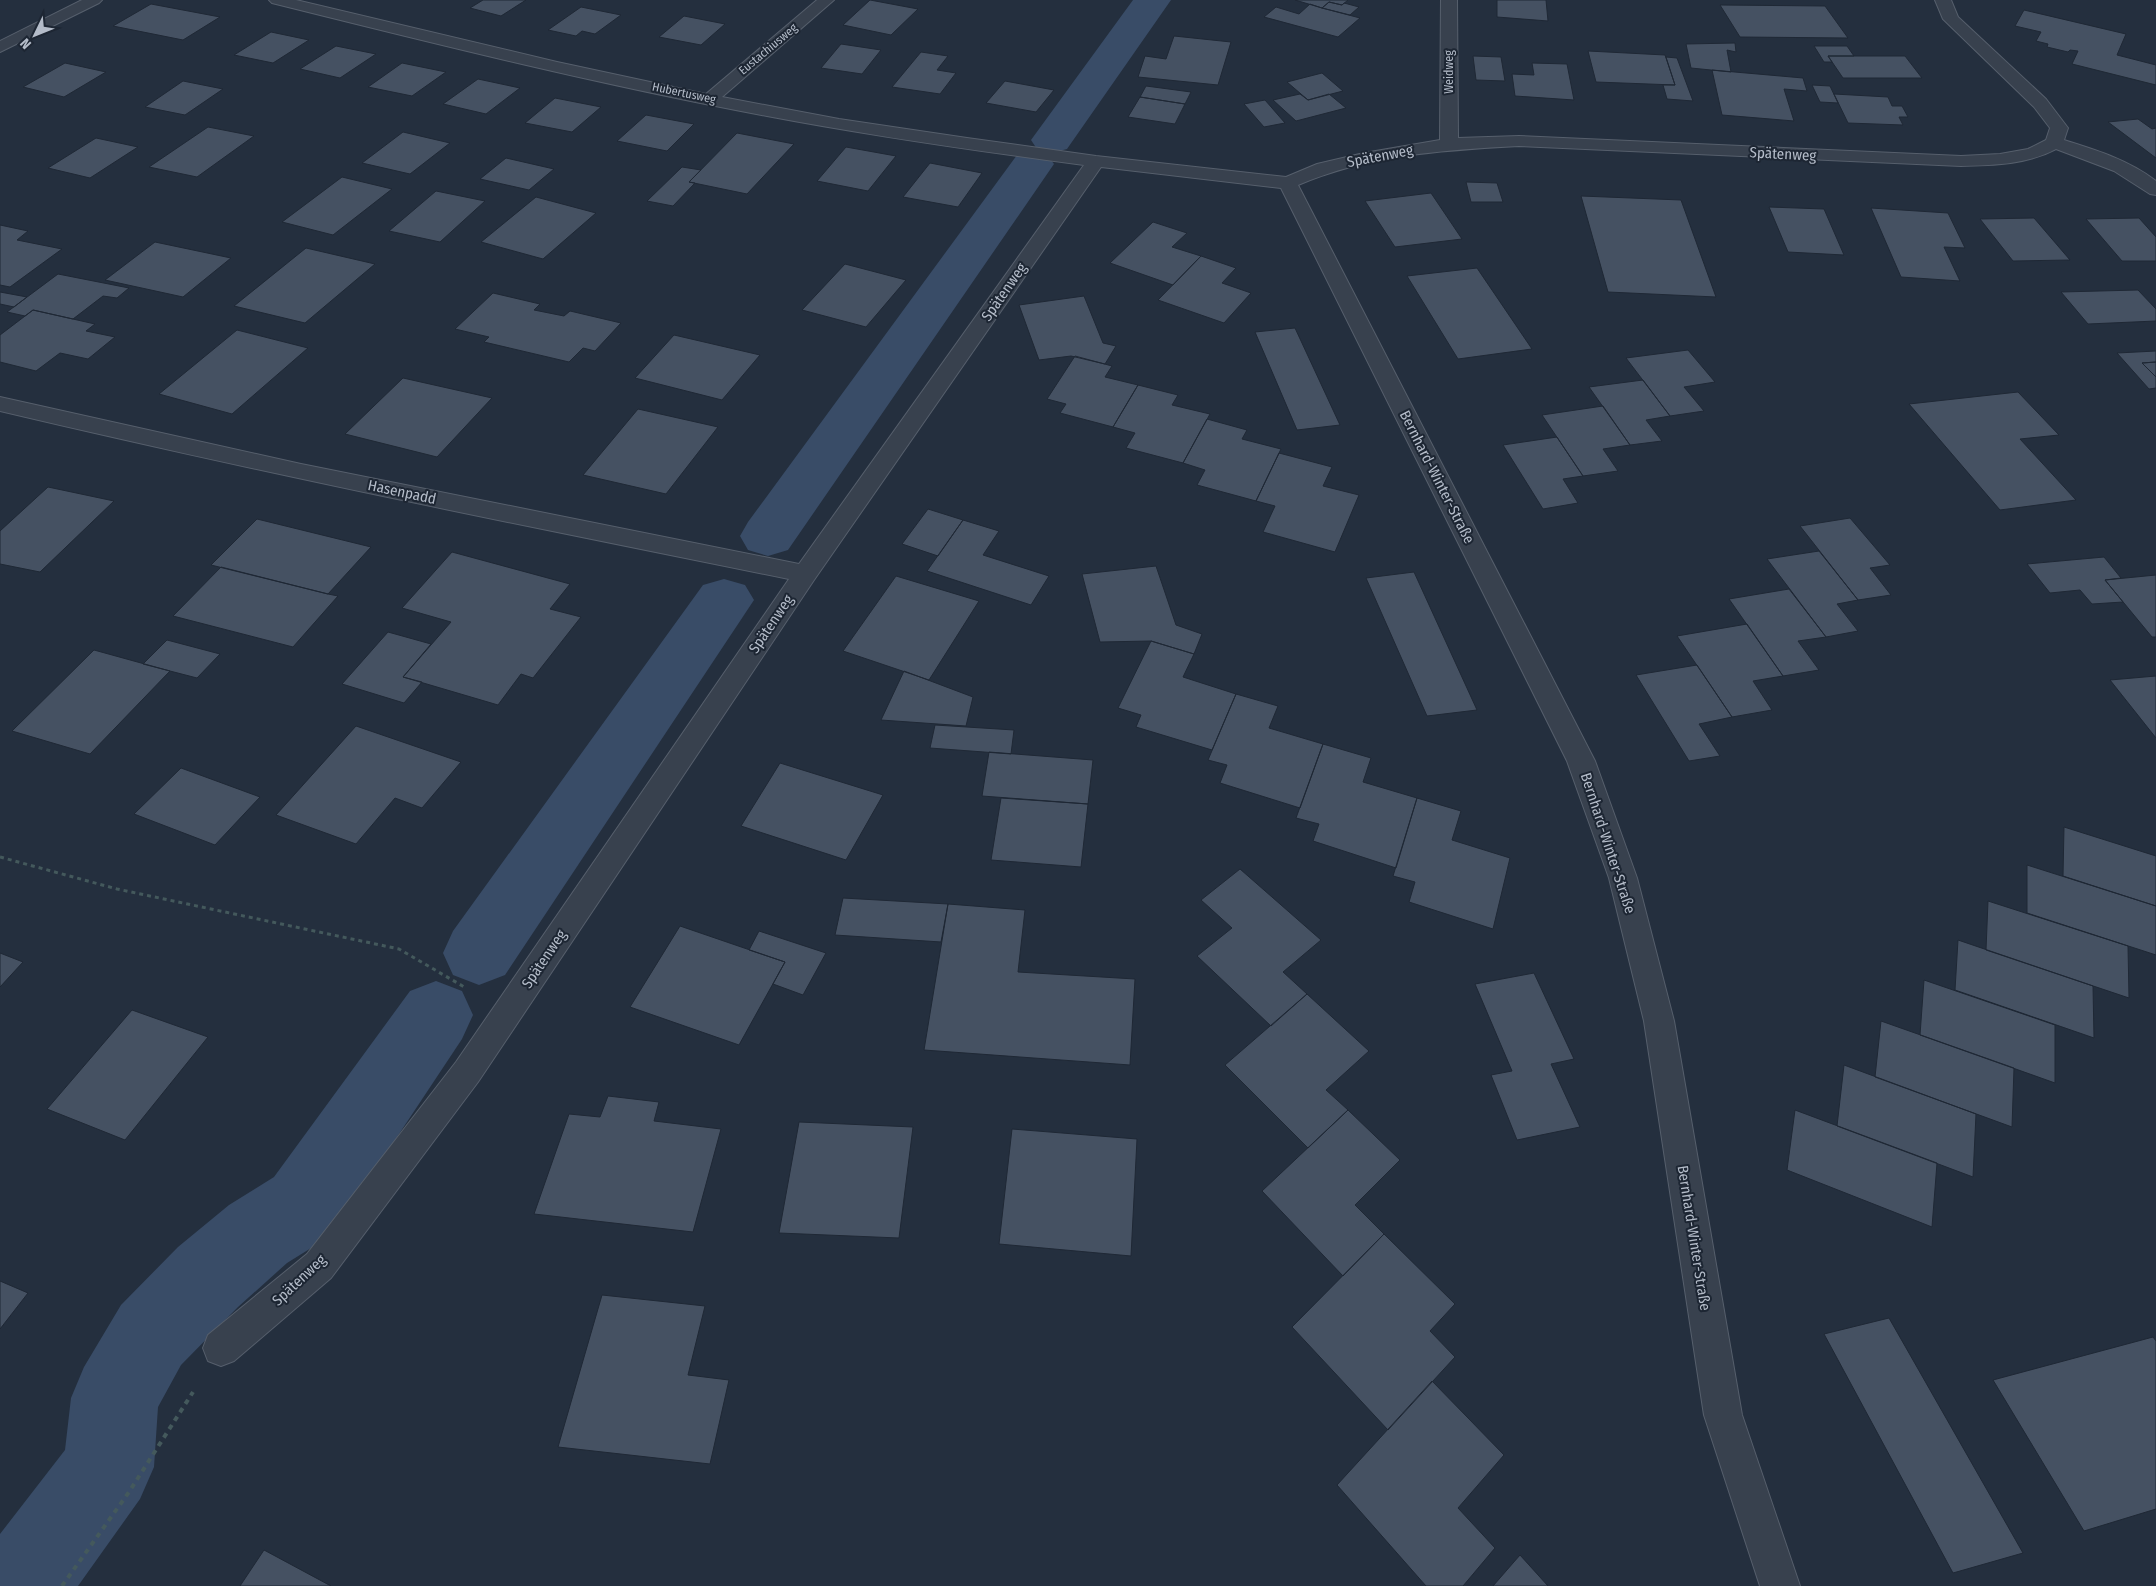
<svg xmlns="http://www.w3.org/2000/svg" width="2156" height="1586" font-family="'Fira Sans Condensed',sans-serif">
<rect width="100%" height="100%" fill="#242f3e"/>
<g fill="none" stroke-linecap="round" stroke-linejoin="round">
<path fill="#394c67" fill-rule="evenodd" d="M1133,0H1171L1067,149L1052,153L1037,149L1031,140Z
M1032,151L1047,155L1054,164L788,550L768,556L748,550L740,536L748,522L1017,155Z
M724,579L745,585L754,600L505,975L479,985L453,975L443,953L453,931L703,585Z
M436,981L462,991L473,1015L462,1039L332,1235L287,1263L238,1307L181,1365L158,1407L154,1467L140,1499L78,1586H0V1534L65,1450L71,1398L84,1367L121,1305L178,1247L229,1205L274,1177L410,991Z"/>
</g>
<path fill="#455162" stroke="#1f2835" d="M483,0H526L501,16L470,8Z
M870,0L918,9L891,35L843,25Z
M1295,0H1348L1342,5L1329,2L1322,8Z
M1497,0H1546L1548,21L1497,17Z
M1329,2L1342,5L1344,3L1359,7L1350,15L1322,8Z
M151,4L220,17L183,40L113,26Z
M1310,4L1322,8L1360,18L1338,37L1264,17L1276,7L1299,14Z
M1720,5L1825,6L1848,38L1740,37Z
M581,7L621,15L595,34L582,31L576,36L548,30Z
M2024,10L2126,34L2117,55L2156,65V85L2072,64L2078,51L2070,50L2068,52L2047,47L2048,44L2036,41L2041,32L2015,26Z
M684,16L725,24L701,45L659,37Z
M271,32L309,40L273,63L234,55Z
M1174,36L1231,42L1218,85L1138,77L1145,56L1166,59Z
M1735,43L1736,52L1727,50L1731,72L1691,68L1686,44Z
M841,44L881,50L862,74L821,68Z
M336,46L376,54L340,78L300,69Z
M1814,46H1847L1854,56H1828L1832,62H1824Z
M1588,51L1665,55L1675,85L1596,82Z
M921,52L948,56L937,70L956,73L940,94L892,87Z
M1473,56L1501,57L1505,81L1476,80Z
M1828,56H1905L1922,78H1843Z
M1666,57L1677,58L1693,101L1667,99L1663,85H1675Z
M65,63L106,72L64,97L23,87Z
M402,63L446,72L412,96L368,87Z
M1532,63L1567,64L1574,100L1515,96L1512,74L1534,75Z
M1712,70L1803,78L1807,91L1784,89L1794,121L1722,115Z
M1322,73L1343,91L1308,100L1287,82Z
M478,79L520,88L486,114L443,104Z
M183,81L223,89L185,115L145,107Z
M1005,81L1054,90L1036,112L986,103Z
M1812,85L1830,86L1838,103L1820,102Z
M1146,86L1191,92L1185,104L1140,97Z
M1300,94L1308,100L1329,94L1346,108L1296,121L1273,100Z
M1834,94L1888,97L1892,106H1902L1908,117H1899L1903,125L1848,123Z
M1140,97L1185,104L1175,124L1128,117Z
M555,98L601,107L572,132L525,123Z
M1265,100L1285,123L1264,127L1244,104Z
M646,115L694,124L667,151L617,141Z
M2138,119L2152,129L2156,128V158L2108,122Z
M208,127L254,136L197,177L149,167Z
M403,132L450,143L410,174L362,163Z
M737,133L794,144L747,194L689,182Z
M96,138L138,147L90,178L48,168Z
M846,147L896,156L868,191L817,181Z
M506,158L554,169L529,190L480,179Z
M930,163L982,173L958,207L903,197Z
M682,167L701,170L689,182L695,183L673,206L647,201Z
M342,177L392,189L333,235L282,222Z
M1466,182L1497,183L1503,202H1471Z
M436,191L485,201L440,242L389,231Z
M1431,193L1462,239L1395,247L1365,201Z
M1581,196L1681,200L1716,297L1608,292Z
M536,197L596,213L543,259L481,242Z
M1769,207L1824,209L1844,255L1788,252Z
M1871,208L1948,213L1965,248L1944,247L1960,281L1901,277Z
M2034,218L2070,260L2013,261L1980,219Z
M2139,218L2156,237V261H2122L2086,219Z
M1153,222L1187,233L1172,247L1201,256L1173,285L1110,263Z
M0,225L28,231L17,240L62,249L10,287L0,285Z
M155,242L231,258L183,297L105,280Z
M306,248L375,264L305,323L234,306Z
M1201,256L1236,268L1222,283L1251,293L1224,323L1158,300Z
M845,264L906,280L866,327L802,310Z
M1477,268L1532,349L1458,359L1407,276Z
M58,274L129,288L117,298L103,296L73,319L33,310L25,316L7,312Z
M2138,290L2156,309V321L2088,324L2061,292Z
M0,292L27,297L14,307L0,304Z
M493,293L540,304L534,310L564,316L570,311L621,323L595,351L583,348L569,362L484,342L489,337L455,329Z
M1084,296L1103,343L1116,346L1105,364L1071,356L1039,360L1019,305Z
M33,310L95,324L86,331L115,337L88,359L60,353L36,371L0,362V335Z
M1295,328L1340,425L1297,430L1255,332Z
M237,330L308,348L232,414L159,394Z
M674,335L760,355L722,400L635,378Z
M1688,350L1715,382L1684,387L1704,411L1670,416L1626,358Z
M2156,351V362L2142,363L2156,377V388L2149,389L2117,353Z
M1075,356L1112,366L1105,377L1138,385L1113,427L1060,413L1066,404L1047,399Z
M2156,362V377L2142,363Z
M403,378L492,398L437,457L345,434Z
M1643,380L1670,416L1646,420L1662,441L1630,445L1589,387Z
M1138,385L1178,395L1172,405L1210,414L1183,463L1126,448L1135,433L1113,427Z
M2018,392L2059,435L2020,439L2076,500L2000,510L1909,404Z
M1603,406L1630,445L1603,449L1618,471L1583,476L1542,415Z
M638,409L718,427L666,494L583,475Z
M1207,419L1247,430L1242,439L1281,449L1256,501L1197,485L1205,470L1183,463Z
M1557,437L1583,476L1563,479L1578,503L1543,509L1503,445Z
M1279,453L1332,467L1323,486L1359,495L1335,552L1263,532L1275,506L1256,501Z
M48,487L114,501L40,572L0,564V531Z
M928,509L963,520L938,556L902,544Z
M1850,518L1890,565L1870,568L1891,595L1858,600L1800,526Z
M257,519L371,547L328,594L211,565Z
M963,520L999,531L983,555L1049,576L1031,605L927,571Z
M1819,551L1858,600L1837,604L1858,631L1826,637L1767,559Z
M452,552L570,584L550,609L581,617L533,678L521,674L498,705L403,677L451,622L402,608Z
M2104,557L2121,578L2105,580L2123,602L2092,604L2080,590L2050,593L2027,564Z
M1156,566L1176,625L1202,634L1194,654L1151,641L1100,642L1082,574Z
M221,567L328,594L338,596L293,647L173,616Z
M1414,572L1477,710L1427,716L1366,578Z
M2156,575V637H2152L2105,580Z
M896,576L979,601L929,680L843,651Z
M1789,589L1826,637L1798,641L1819,670L1783,676L1729,599Z
M1747,624L1783,676L1753,681L1772,710L1732,717L1677,636Z
M388,632L431,644L403,677L422,682L404,703L342,684Z
M167,640L220,654L197,678L143,664Z
M1151,641L1194,654L1183,677L1236,694L1212,750L1136,727L1141,715L1118,708Z
M94,650L170,671L90,754L12,731Z
M1697,665L1732,717L1699,724L1720,756L1689,761L1636,675Z
M904,671L973,697L966,726L881,720Z
M2156,676V738L2110,680Z
M1236,694L1278,706L1269,728L1323,744L1300,808L1220,783L1227,765L1208,760Z
M935,725L1014,730L1011,754L930,748Z
M356,726L461,762L422,808L395,798L356,844L276,815Z
M1323,744L1371,758L1363,782L1417,798L1396,868L1313,841L1319,824L1296,818Z
M989,752L1093,760L1088,804L982,796Z
M780,763L883,795L846,860L741,826Z
M181,768L260,797L215,845L134,814Z
M1001,798L1088,804L1081,867L991,860Z
M1417,798L1461,811L1452,840L1510,858L1493,929L1409,902L1415,882L1393,876Z
M2064,827L2156,856V906L2063,876Z
M2027,865L2156,906V955L2027,913Z
M1240,869L1321,940L1283,972L1307,994L1271,1026L1197,956L1232,928L1201,900Z
M843,898L948,904L941,942L835,935Z
M1988,901L2128,946L2129,998L1986,950Z
M948,904L1025,910L1018,972L1135,979L1130,1065L924,1050Z
M680,926L785,962L739,1045L630,1007Z
M759,931L826,953L803,995L773,984L785,962L749,950Z
M1958,940L2093,986L2094,1038L1955,990Z
M0,953L23,962L0,987Z
M1534,973L1574,1059L1551,1064L1580,1127L1517,1140L1491,1075L1512,1071L1475,984Z
M1924,980L2055,1025V1083L1920,1035Z
M1307,994L1369,1051L1326,1090L1348,1110L1308,1148L1225,1065Z
M132,1010L208,1037L125,1140L47,1109Z
M1881,1021L2014,1068L2012,1127L1875,1077Z
M1844,1065L1976,1114L1973,1177L1837,1126Z
M608,1096L659,1102L654,1121L721,1129L693,1232L534,1214L569,1114L600,1117Z
M1348,1110L1400,1160L1355,1205L1384,1234L1343,1276L1262,1191Z
M1795,1110L1937,1163L1932,1227L1787,1170Z
M799,1122L913,1127L899,1238L779,1233Z
M1012,1129L1137,1139L1131,1256L999,1244Z
M1384,1234L1455,1304L1430,1331L1455,1357L1388,1430L1292,1327Z
M0,1281L28,1293L0,1329Z
M602,1295L705,1306L688,1375L729,1380L710,1464L558,1447Z
M1889,1318L2023,1553L1953,1573L1824,1334Z
M2153,1337L2156,1341V1509L2084,1531L1993,1380Z
M1432,1381L1504,1455L1458,1508L1495,1548L1463,1586H1426L1337,1485Z
M264,1550L331,1586H240Z
M1520,1555L1548,1586H1493Z"/>
<g fill="none" stroke-linecap="round" stroke-linejoin="round">
<g stroke="#565f6c" stroke-width="2">
<path id="minor" d="M82,0H102L99,3L0,52V41Z
M269,0H296L557,62L706,94L817,0H834L722,97L839,119L967,138L1096,156L1286,177L1317,164L1364,153L1440,140L1441,0H1457L1458,138L1519,136L1961,156L2000,154L2028,149L2046,140L2050,128L2034,107L1943,19L1935,0H1951L1958,17L2046,99L2068,128L2064,140C2096,150 2129,160 2156,181V195L2150,194L2114,171L2056,149C2026,165 1994,165 1961,166L1519,146C1444,150 1368,155 1298,185L1595,761L1637,878L1674,1021L1742,1415L1800,1586H1760L1704,1415L1644,1021L1609,878L1567,761L1281,188L1101,167L814,580L478,1082L331,1278L234,1361L221,1366L208,1361L203,1348L208,1335L307,1254L456,1062L789,579C525,526 262,473 0,411V397L301,464L799,564L1084,165C978,151 872,136 767,116C601,85 436,44 272,3Z"/>
</g>
<path stroke="#44595c" stroke-width="3" stroke-dasharray="4 4" stroke-linecap="butt" d="M0,857L117,889L399,949L466,988"/>
<path stroke="#44595c" stroke-width="4" stroke-dasharray="5 5" stroke-linecap="butt" d="M62,1586L129,1492L193,1392"/>
<use href="#minor" fill="#38414e" fill-rule="evenodd"/>
</g>
<g text-anchor="middle" stroke-width="4" stroke-linejoin="round" paint-order="stroke">
<g font-size="12" fill="#b4bcc9" stroke="#1d2633">
<text transform="translate(768 49) rotate(-40)" y="4">Eustachiusweg</text>
<text transform="translate(1449 72) rotate(-90)" y="4">Weidweg</text>
<text transform="translate(684 93) rotate(12)" y="4">Hubertusweg</text>
</g>
<g font-size="15" fill="#b4bcc9" stroke="#1d2633">
<text transform="translate(1783 154) rotate(3)" y="5">Spätenweg</text>
<text transform="translate(1380 156) rotate(-11)" y="5">Spätenweg</text>
<text transform="translate(1004 292) rotate(-55)" y="5">Spätenweg</text>
<text transform="translate(1437 477) rotate(63)" y="5">Bernhard-Winter-Straße</text>
<text transform="translate(402 492) rotate(12)" y="5">Hasenpadd</text>
<text transform="translate(771 624) rotate(-56)" y="5">Spätenweg</text>
<text transform="translate(1608 843) rotate(72)" y="5">Bernhard-Winter-Straße</text>
<text transform="translate(544 959) rotate(-56)" y="5">Spätenweg</text>
<text transform="translate(1694 1238) rotate(81)" y="5">Bernhard-Winter-Straße</text>
<text transform="translate(299 1280) rotate(-43)" y="5">Spätenweg</text>
</g>
</g>
<g transform="translate(35 35) rotate(227)" stroke="#1d2633" stroke-width="4" paint-order="stroke">
<path d="M0-4L9 19L0 12L-9 19Z" fill="#b4bcc9"/>
<text y="-8" font-size="14" font-weight="bold" text-anchor="middle" fill="#b4bcc9">N</text>
</g>
</svg>
